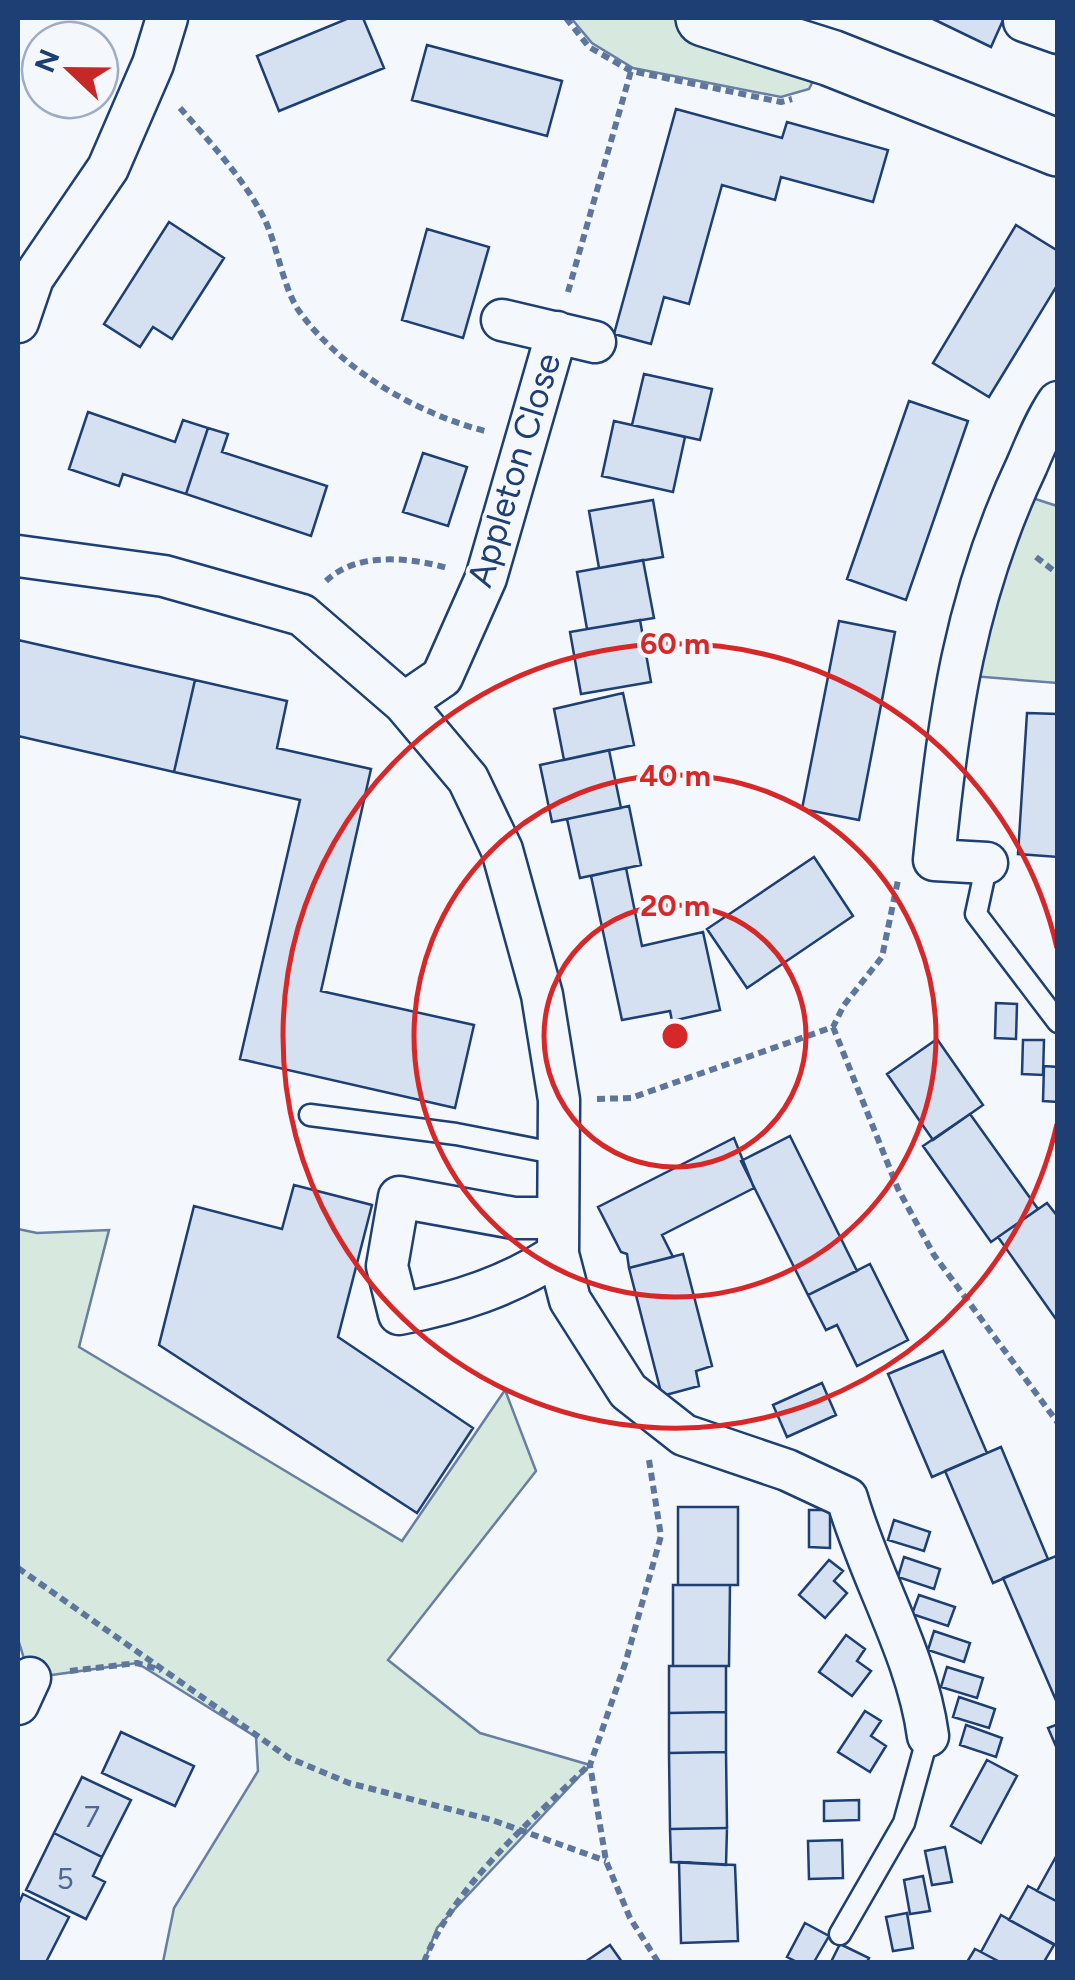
<svg xmlns="http://www.w3.org/2000/svg" width="1075" height="1980" font-family="Figtree,sans-serif">
<rect width="100%" height="100%" fill="#f4f7fb"/>
<path fill="#d7e8df" stroke="#687fa3" stroke-width="2.5" d="M571,18H694L824,59L809,89L781,97L633,68L592,43Z
M1014,492L1057,506V683L959,675Z
M18,1229L37,1233L109,1230L79,1347L402,1541L505,1390L536,1471L388,1660L480,1733L590,1765L437,1928L424,1962H163L174,1908L258,1771L256,1737L137,1663L30,1678L18,1639Z"/>
<path fill="#d5e0f0" stroke="#1d3f73" stroke-width="2.5" d="M349,18H363L384,68L279,111L257,56Z
M931,18H1004L991,47Z
M427,45L562,81L547,136L412,100Z
M676,109L782,138L787,122L888,150L873,202L781,177L775,200L722,185L689,304L664,297L651,344L614,334Z
M169,222L224,258L172,339L153,327L140,347L104,324Z
M1016,225L1058,251V284L989,397L933,363Z
M427,229L489,247L463,338L402,320Z
M644,374L712,389L700,440L632,425Z
M909,401L968,421L906,600L847,579Z
M88,412L175,442L183,420L208,428L186,494L123,474L119,486L69,469Z
M614,421L685,437L673,492L602,476Z
M208,428L228,434L222,452L327,486L311,536L186,494Z
M423,453L467,467L448,526L403,512Z
M653,500L663,557L599,568L589,511Z
M643,560L654,618L587,629L577,572Z
M640,620L651,682L581,694L570,632Z
M839,621L895,632L859,820L802,809Z
M18,640L195,680L174,772L18,736Z
M195,680L287,701L277,748L371,769L321,991L474,1025L455,1108L240,1059L300,800L174,772Z
M623,693L634,745L564,760L554,709Z
M1027,713L1058,714V857L1018,854Z
M609,750L621,808L552,822L540,765Z
M629,806L641,865L580,878L567,819Z
M814,857L853,916L747,988L707,929Z
M626,868L642,946L703,932L720,1010L672,1021L670,1011L622,1020L591,876Z
M996,1003L1017,1004L1016,1039L995,1038Z
M937,1039L983,1105L933,1140L887,1074Z
M1023,1040H1044L1043,1075L1022,1074Z
M1044,1066L1058,1067V1102L1043,1101Z
M970,1114L1038,1209L991,1242L923,1146Z
M790,1136L857,1271L808,1295L741,1161Z
M734,1138L754,1188L662,1235L673,1257L629,1268L627,1254L621,1252L598,1207Z
M294,1185L372,1205L338,1337L473,1428L417,1513L159,1345L194,1206L282,1229Z
M1047,1203L1058,1217V1322L998,1237Z
M683,1254L712,1366L696,1371L699,1386L662,1396L629,1268Z
M870,1264L908,1340L857,1366L837,1325L826,1330L808,1295Z
M943,1351L987,1453L932,1477L888,1374Z
M822,1383L836,1415L787,1437L773,1405Z
M1001,1447L1048,1559L993,1583L945,1471Z
M678,1507H738V1585H678Z
M809,1510H830V1548L809,1547Z
M894,1520L930,1532L924,1551L888,1540Z
M1056,1556L1058,1559V1705L1003,1578Z
M904,1557L940,1569L934,1589L898,1577Z
M829,1560L843,1571L834,1581L847,1593L825,1618L799,1595Z
M673,1585H730L729,1666H673Z
M919,1595L955,1607L948,1626L912,1614Z
M934,1631L970,1643L964,1662L928,1650Z
M846,1635L865,1649L857,1661L871,1671L852,1696L819,1672Z
M669,1666H726V1712L669,1713Z
M947,1667L983,1678L977,1698L941,1687Z
M959,1697L995,1709L989,1728L953,1717Z
M865,1711L881,1721L871,1736L886,1746L870,1772L838,1752Z
M726,1712V1752L669,1753V1713Z
M1058,1724V1751L1048,1728Z
M966,1725L1002,1738L996,1757L960,1745Z
M121,1732L194,1766L175,1806L102,1773Z
M726,1752L727,1828L670,1829L669,1753Z
M987,1760L1017,1776L981,1843L951,1826Z
M82,1777L131,1800L102,1857L54,1833Z
M859,1800V1820L824,1821V1801Z
M727,1828L726,1865L671,1862L670,1829Z
M54,1833L102,1857L93,1876L105,1882L86,1919L26,1890Z
M842,1840L843,1878L809,1879L808,1841Z
M945,1847L952,1882L932,1885L925,1851Z
M1058,1853V1902L1037,1891Z
M679,1862L735,1865L738,1941L681,1943Z
M923,1876L930,1911L910,1914L904,1880Z
M1028,1886L1058,1902V1946L1009,1920Z
M23,1894L69,1917L46,1962H18V1905Z
M907,1913L913,1948L893,1951L886,1917Z
M1001,1915L1054,1945L1044,1962H1000L981,1952Z
M805,1923L829,1936L814,1962H797L787,1957Z
M840,1944L869,1958L867,1962H831Z
M610,1945L622,1962H585Z
M975,1949L981,1952L1000,1962H967Z"/>
<g fill="none" stroke-linecap="round" stroke-linejoin="round">
<g stroke="#1d3f73" stroke-width="25">
<path id="lane" d="M987,863L976,914L1058,1022
M310,1115L456,1134L559,1154
M840,1934L904,1823L928,1736"/>
</g>
<g stroke="#1d3f73" stroke-width="45">
<path id="street" d="M1024,21L1058,33
M502,320L595,342
M18,322L33,278L108,168L153,64L167,18
M18,556L164,576L302,615L404,703L468,779L502,850L542,995L559,1100L558,1254L570,1300L628,1391L684,1435L787,1470L847,1498C870,1578 917,1654 928,1736
M404,703L442,677L486,578L557,332
M987,863L934,860C948,717 965,596 1027,465C1036,444 1045,421 1058,402
M558,1254C509,1286 457,1303 399,1314L387,1266L399,1197L514,1218H558
M18,1704L30,1678"/>
</g>
<g stroke="#1d3f73" stroke-width="60">
<path id="secondary" d="M704,18L831,58L1058,148"/>
</g>
<path stroke="#5e769c" stroke-width="6" stroke-dasharray="8 5" stroke-linecap="butt" d="M566,18L589,47L631,71L781,102L792,99
M180,108C209,141 244,179 264,218C277,244 283,288 299,311C342,371 419,415 489,432
M568,292L631,71
M1036,557L1058,574
M326,581C356,552 409,557 447,568
M833,1027L898,1189L934,1255L1058,1423
M597,1099L631,1098L833,1027L844,1005L882,957L898,880
M649,1460L661,1536L625,1664L590,1765L606,1861L630,1918L658,1962
M18,1568L289,1758L349,1783L492,1820L606,1861
M70,1671L137,1663L161,1670
M424,1962C454,1885 530,1822 589,1765"/>
<use href="#lane" stroke="#f4f7fb" stroke-width="20"/>
<use href="#street" stroke="#f4f7fb" stroke-width="40"/>
<use href="#secondary" stroke="#f4f7fb" stroke-width="55"/>
</g>
<g fill="none" stroke="#d62828" stroke-width="5">
<circle cx="675" cy="1036" r="131"/>
<circle cx="675" cy="1036" r="261"/>
<path d="M1057 1124A392 392 0 1 1 1057 948"/>
</g>
<g text-anchor="middle" stroke-width="8" stroke-linejoin="round" paint-order="stroke">
<g font-size="30" fill="#4b6792">
<text x="92" y="1827">7</text>
<text x="65" y="1889">5</text>
</g>
<g font-size="35" fill="#1d3f73" stroke="#f4f7fb">
<text transform="translate(514 470) rotate(-73)" y="12">Appleton Close</text>
</g>
</g>
<circle cx="675" cy="1036" r="15" fill="#d62828" stroke="#f4f7fb" stroke-width="5"/>
<g font-size="30" text-anchor="middle" font-weight="bold" fill="#d62828" stroke="#f4f7fb" stroke-width="8" stroke-linejoin="round" paint-order="stroke">
<text x="675" y="654">60 m</text>
<text x="675" y="786">40 m</text>
<text x="675" y="916">20 m</text>
</g>
<rect width="1075" height="1980" fill="none" stroke="#1d3f73" stroke-width="40"/>
<g transform="translate(70 70) rotate(292)"><circle r="48" fill="#f4f7fb" stroke="#9eadc5" stroke-width="2.5"/>
<path d="M0-8L18 38L0 25L-18 38Z" fill="#c62828"/>
<text y="-15" font-size="28" font-weight="bold" text-anchor="middle" fill="#1d3f73">N</text>
</g>
</svg>
